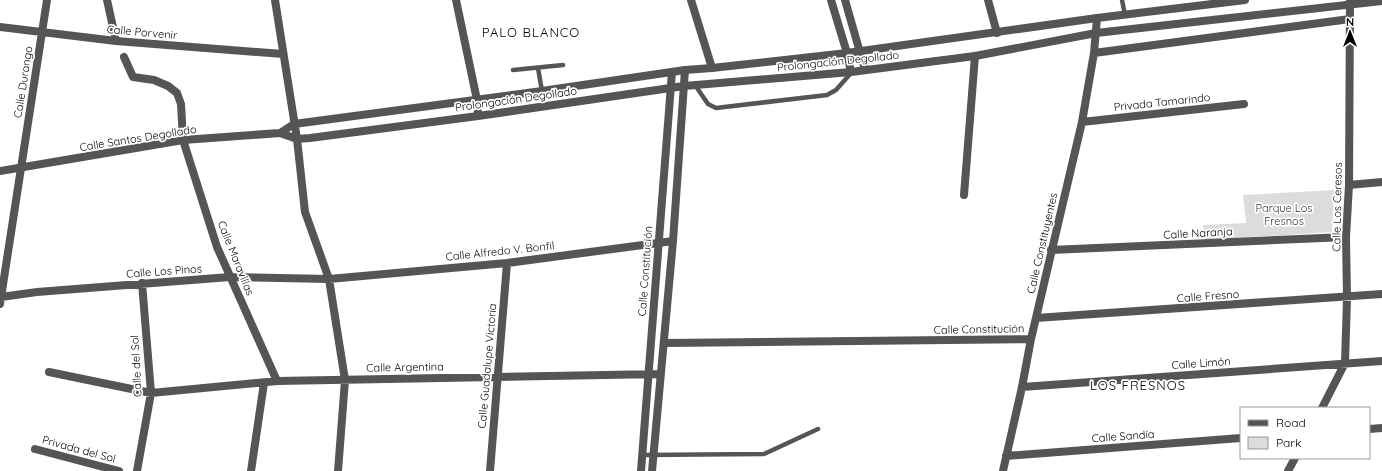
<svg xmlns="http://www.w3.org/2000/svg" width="1382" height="471" font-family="Quicksand,sans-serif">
<rect width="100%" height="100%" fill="#fff"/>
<path fill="#dcdcdc" d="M1334,190L1332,232L1204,240L1203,225L1246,223L1243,195Z"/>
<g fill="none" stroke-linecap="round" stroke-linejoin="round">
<path stroke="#555" stroke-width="4.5" d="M1122,0L1125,15
M538,68L542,91
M513,70L563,65
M695,85L708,104L716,108L827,95L836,90L851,73
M642,455L764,454L818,429"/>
<path stroke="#555" stroke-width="8" d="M107,0L116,41
M275,0L297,139L305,212L329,279L345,380L338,471
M456,0L477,100L478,116
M691,0L712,68
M988,0L997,33
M0,27L116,41L283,54
M1094,53L1350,19
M124,57L133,77L154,80L168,86L177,93L181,104L183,140L217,247L277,381
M1082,122L1244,104
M1349,185L1382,182
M964,195L975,56
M1051,250L1346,237
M1,297L37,292L230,277L329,279L507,263L673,241
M0,304L47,0
M1036,318L1382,294
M664,343L1031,339
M49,372L151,393L277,381L660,374
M1022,387L1382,361
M1322,408L1345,363L1347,298L1346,237L1349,185L1350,0
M1369,429L1382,428
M35,449L119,471
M1006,456L1241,438
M137,471L151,393L142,283
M251,471L264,383
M490,471L507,263
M641,471L672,72
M652,471L673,241L685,70
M1003,471L1022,387L1031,339L1082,122L1094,53L1097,18
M1288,471L1295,458"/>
<path stroke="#555" stroke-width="8" d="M831,0L847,53L851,72
M845,0L865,70
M280,133L294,124L542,91L685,70L712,68L847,53L1097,18L1245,0
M0,171L183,140L280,133L297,139L310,138L478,116L684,86L851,72L975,56L1096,33L1382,1"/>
</g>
<g text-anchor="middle" stroke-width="3.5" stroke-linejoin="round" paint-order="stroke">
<g font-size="11" fill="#000" stroke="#fff">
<text transform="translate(142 32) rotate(5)" y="4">Calle Porvenir</text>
<text transform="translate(838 61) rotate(-6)" y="4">Prolongación Degollado</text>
<text transform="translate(23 82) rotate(-81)" y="4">Calle Durango</text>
<text transform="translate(516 99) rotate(-8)" y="4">Prolongación Degollado</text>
<text transform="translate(1162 102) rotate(-6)" y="4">Privada Tamarindo</text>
<text transform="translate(138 138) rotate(-9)" y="4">Calle Santos Degollado</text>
<text transform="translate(1337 207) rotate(-89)" y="4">Calle Los Ceresos</text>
<text transform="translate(1198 233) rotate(-3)" y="4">Calle Naranja</text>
<text transform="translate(1042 243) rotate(-77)" y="4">Calle Constituyentes</text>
<text transform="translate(500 251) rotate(-6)" y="4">Calle Alfredo V. Bonfil</text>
<text transform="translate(236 258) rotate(68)" y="4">Calle Maravillas</text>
<text transform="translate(164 271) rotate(-4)" y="4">Calle Los Pinos</text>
<text transform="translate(645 271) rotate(-86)" y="4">Calle Constitución</text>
<text transform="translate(1208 296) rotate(-4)" y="4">Calle Fresno</text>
<text transform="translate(979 329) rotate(-1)" y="4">Calle Constitución</text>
<text transform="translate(1201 363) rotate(-4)" y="4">Calle Limón</text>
<text transform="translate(136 366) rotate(-93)" y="4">Calle del Sol</text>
<text transform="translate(487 366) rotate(-85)" y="4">Calle Guadalupe Victoria</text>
<text transform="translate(405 367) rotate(-1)" y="4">Calle Argentina</text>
<text transform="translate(1123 436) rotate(-4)" y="4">Calle Sandía</text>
<text transform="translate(79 449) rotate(15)" y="4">Privada del Sol</text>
</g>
<g font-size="11" fill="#333" stroke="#fff">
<text x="1284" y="212">Parque Los<tspan x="1284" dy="13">Fresnos</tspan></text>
</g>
<g font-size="13" letter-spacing="1" fill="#000" stroke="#fff">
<text x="531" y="37">PALO BLANCO</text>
<text x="1138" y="390">LOS FRESNOS</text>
</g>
</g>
<rect x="1240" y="407" width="130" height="52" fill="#ffffff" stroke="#999999"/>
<rect x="1248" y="420" width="20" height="6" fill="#555555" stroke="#999999"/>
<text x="1276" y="427" font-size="12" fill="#000000">Road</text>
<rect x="1248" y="437" width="20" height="12" fill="#dcdcdc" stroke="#999999"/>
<text x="1276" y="447" font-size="12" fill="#000000">Park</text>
<g transform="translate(1350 32)" stroke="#ffffff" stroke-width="3" paint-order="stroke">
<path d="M0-3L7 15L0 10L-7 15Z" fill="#000000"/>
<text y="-6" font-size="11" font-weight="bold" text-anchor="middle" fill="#000000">N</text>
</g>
</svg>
